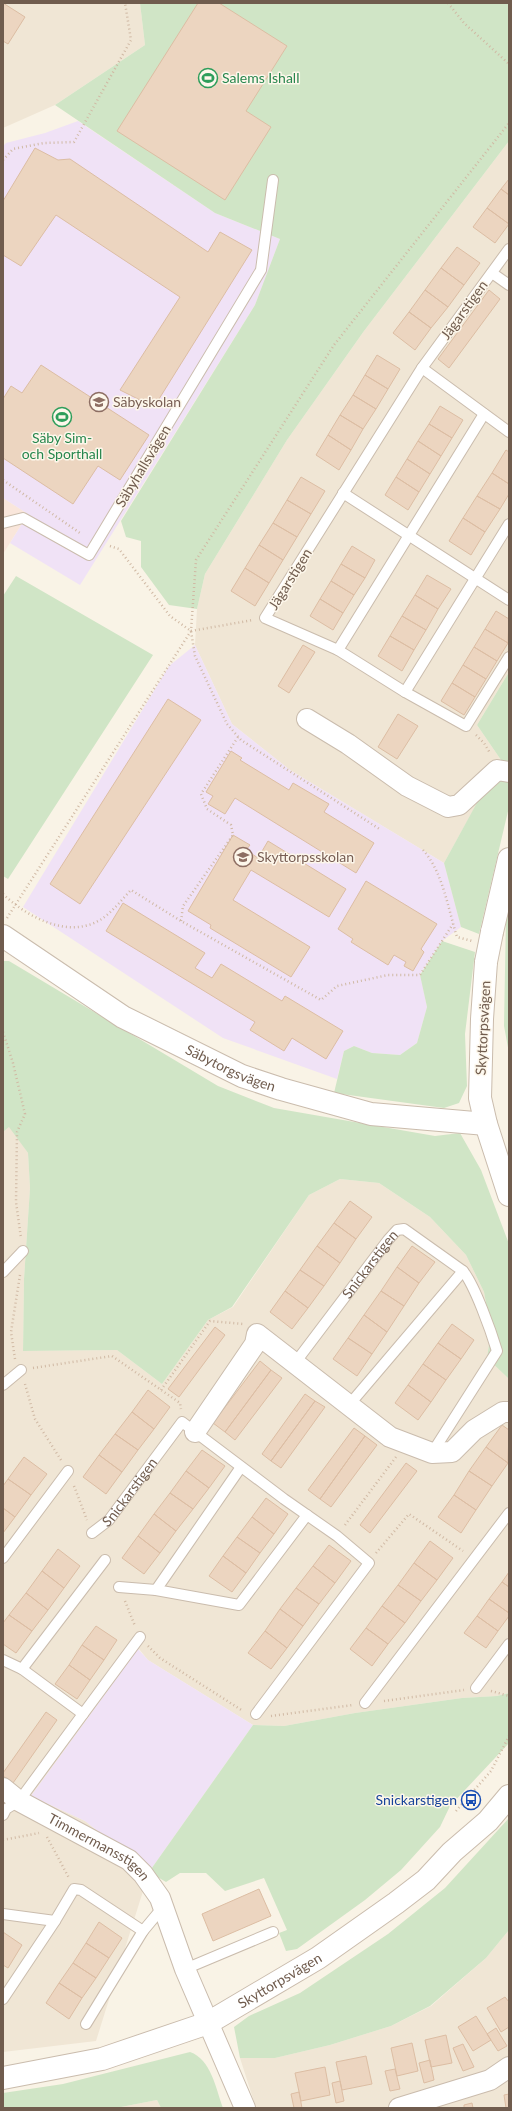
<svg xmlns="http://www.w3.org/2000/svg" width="512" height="2111" font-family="Lato,sans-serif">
<rect width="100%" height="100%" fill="#f9f3e6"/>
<path fill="#f0e6d5" d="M3,3H140L145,45L55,105L3,128Z
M509,141V672L477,725L501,760L444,863L290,770L232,724L195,645L197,609L205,574L287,440L364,331Z
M10,1126L28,1153L30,1188L24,1279L23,1351L117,1350L162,1384L208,1320L233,1307L309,1195L340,1179L379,1183L430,1217L466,1255L484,1292L491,1331L487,1358L509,1379V1693L497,1696L462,1698L355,1713L284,1726L253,1725L148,1660L139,1649L31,1796L85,1821L149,1872L96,2041L3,2052V1132Z
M509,1930V2108H256L240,2058H275L330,2045L391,2026L431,2006L486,1958Z
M157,2100L161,2108H116Z"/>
<path fill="#f9e6db" d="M3,498L28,514L3,554Z"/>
<path fill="#f0e2f6" d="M78,121L215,213L280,239L255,305L80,585L10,543L28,514L3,498V146L6,143L45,133Z
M195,645L232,724L290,770L444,863L461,927L442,941L420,974L427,1007L417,1043L400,1055L372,1053L354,1046L344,1051L337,1079L223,1038L23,907L169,666Z
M138,1649L148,1660L253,1725L149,1872L85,1821L31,1796Z"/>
<path fill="#d0e5c6" d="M140,3H509V141L364,331L287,440L205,574L197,609L169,605L141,567V541L126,537L121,521L255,305L280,239L215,213L55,105L145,45Z
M16,576L153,655L8,879L3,876V596Z
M509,672V763L501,760L477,725Z
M506,778L509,780V807L479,934L461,927L444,863L485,788Z
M509,903V1053L504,1026L506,915Z
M442,941L475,952L465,1034L467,1086L459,1103L444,1108L334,1093L344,1051L354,1046L372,1053L400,1055L417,1043L427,1007L420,975Z
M3,961H9L218,1086L274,1108L435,1136L460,1133L481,1170L509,1244V1379L487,1358L491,1331L484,1292L466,1255L430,1217L379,1183L340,1179L309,1195L232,1307L208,1320L162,1384L117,1350L23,1351L24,1279L30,1188L28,1153L9,1127L3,1132Z
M509,1693V1743L450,1806L440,1827L401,1870L365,1900L297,1949L286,1951L279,1933L287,1930L264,1878L225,1891L206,1873H180L166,1882L149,1872L253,1725L284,1726L355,1713L462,1698L497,1696Z
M509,1818V1930L486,1958L430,2006L391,2026L330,2045L275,2058H240L234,2027L249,2016L300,1993L388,1934L445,1888Z
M190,2052C211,2059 216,2089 223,2108H161L157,2100L116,2108H3V2093L63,2084Z"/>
<path fill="#ecd5c0" stroke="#dcbda3" d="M3,3L25,17L8,44L3,41Z
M198,3H219L287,46L246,111L271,127L225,200L117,131Z
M35,148L58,160L70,159L208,252L220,232L252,250L154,407L120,390L180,297L56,215L21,266L3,255V201Z
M509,179V195L501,189Z
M501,189L509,195V224L487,208Z
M487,208L509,224L495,243L473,227Z
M457,247L480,263L464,285L441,268Z
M441,268L464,285L448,307L425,290Z
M425,290L448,307L431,328L409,312Z
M489,290L500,299L449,368L438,359Z
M409,312L431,328L415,350L393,333Z
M377,355L400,369L388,389L365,375Z
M41,365L149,435L120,480L98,466L73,504L3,458V399L11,386L22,393Z
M365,375L388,389L376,409L353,395Z
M353,395L376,409L363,429L340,415Z
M440,406L463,420L452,438L429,424Z
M340,415L363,429L351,450L328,435Z
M429,424L452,438L441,456L418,441Z
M328,435L351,450L339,470L316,455Z
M418,441L441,456L430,474L407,459Z
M506,450L509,452V484L492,473Z
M407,459L430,474L419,492L396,477Z
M492,473L509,484V494L500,509L477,496Z
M301,477L325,491L311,514L287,500Z
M396,477L419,492L408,510L385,495Z
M477,496L500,509L485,532L463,518Z
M287,500L311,514L297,537L273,523Z
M463,518L485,532L471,555L449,541Z
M273,523L297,537L283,560L259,545Z
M259,545L283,560L269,583L245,568Z
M352,546L375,560L365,578L341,564Z
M341,564L365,578L354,595L331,581Z
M245,568L269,583L255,606L231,591Z
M427,575L451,589L438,609L415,595Z
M331,581L354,595L343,613L320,599Z
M415,595L438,609L426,630L402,616Z
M320,599L343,613L333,630L310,616Z
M496,611L509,619L508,643L485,629Z
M402,616L426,630L414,650L390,636Z
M485,629L508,643L497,661L474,647Z
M390,636L414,650L402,671L378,656Z
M303,645L315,652L289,693L278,686Z
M474,647L497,661L486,679L463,665Z
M463,665L486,679L475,697L452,683Z
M452,683L475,697L464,715L441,701Z
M168,699L201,720L80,904L50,884Z
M398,714L418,726L397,759L378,747Z
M231,751L242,758L240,760L289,790L293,783L329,804L324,812L374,843L356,873L235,798L225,814L208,804L213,796L206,792Z
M233,835L250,845L246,850L258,858L268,841L346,889L329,917L251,870L233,900L310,947L291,977L210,928L211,925L188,911Z
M366,881L437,924L421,949L424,952L413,971L404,966L406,962L394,955L388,965L351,942L353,939L338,929Z
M123,903L205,953L195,968L212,978L221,964L282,1001L285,996L343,1031L326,1059L292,1038L284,1051L250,1030L255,1022L106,931Z
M350,1201L372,1217L356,1239L334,1223Z
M334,1223L356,1239L340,1263L317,1246Z
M317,1246L340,1263L324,1286L300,1270Z
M412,1246L435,1262L419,1283L397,1267Z
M397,1267L419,1283L404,1306L381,1291Z
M300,1270L324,1286L308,1308L285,1291Z
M285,1291L308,1308L292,1329L270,1312Z
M381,1291L404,1306L387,1332L364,1315Z
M364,1315L387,1332L372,1354L348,1338Z
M452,1324L474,1340L461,1359L438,1343Z
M215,1327L225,1335L179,1397L168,1389Z
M348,1338L372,1354L357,1376L333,1359Z
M438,1343L461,1359L446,1380L423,1364Z
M260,1361L271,1370L225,1432L213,1423Z
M423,1364L446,1380L431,1402L408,1385Z
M271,1370L282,1378L235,1440L225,1432Z
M408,1385L431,1402L418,1420L395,1403Z
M148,1390L170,1407L154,1429L132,1412Z
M305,1394L315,1401L271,1461L262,1454Z
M315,1401L325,1407L281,1468L271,1461Z
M132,1412L154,1429L138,1450L115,1434Z
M502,1425L509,1430L508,1463L486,1447Z
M354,1428L365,1436L320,1499L308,1490Z
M115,1434L138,1450L122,1472L99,1455Z
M365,1436L377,1445L331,1507L320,1499Z
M486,1447L508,1463L492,1486L469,1471Z
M202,1450L225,1466L209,1488L186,1471Z
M99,1455L122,1472L106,1494L83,1477Z
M24,1457L47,1474L31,1495L8,1479Z
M406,1463L417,1471L370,1533L360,1525Z
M186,1471L209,1488L193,1509L170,1493Z
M469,1471L492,1486L476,1510L454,1495Z
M8,1479L31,1495L15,1517L3,1508V1486Z
M170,1493L193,1509L176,1531L154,1514Z
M454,1495L476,1510L461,1533L438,1517Z
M266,1498L288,1514L274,1534L252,1517Z
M3,1508L15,1517L3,1533Z
M154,1514L176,1531L160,1553L138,1536Z
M252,1517L274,1534L260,1553L237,1537Z
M138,1536L160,1553L144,1574L122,1558Z
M237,1537L260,1553L246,1573L223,1556Z
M430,1541L453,1558L437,1580L414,1563Z
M329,1545L351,1561L335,1583L313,1566Z
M58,1549L80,1566L64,1588L42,1571Z
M223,1556L246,1573L232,1592L209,1576Z
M414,1563L437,1580L421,1601L398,1585Z
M313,1566L335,1583L319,1604L296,1588Z
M42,1571L64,1588L48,1610L26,1593Z
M509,1572V1587L502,1582Z
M502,1582L509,1587V1613L489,1599Z
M398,1585L421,1601L405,1623L382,1606Z
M296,1588L319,1604L303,1626L280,1609Z
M26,1593L48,1610L32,1631L9,1615Z
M489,1599L509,1613V1616L498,1631L477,1616Z
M382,1606L405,1623L388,1644L366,1628Z
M280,1609L303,1626L287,1648L265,1631Z
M9,1615L32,1631L16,1653L3,1644V1623Z
M477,1616L498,1631L486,1648L464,1633Z
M96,1626L117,1640L104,1660L82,1645Z
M366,1628L388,1644L372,1666L350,1649Z
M265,1631L287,1648L271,1669L248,1653Z
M82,1645L104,1660L90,1680L69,1665Z
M69,1665L90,1680L77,1699L55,1684Z
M46,1712L57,1720L13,1783L3,1776V1773Z
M259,1889L271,1916L213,1941L202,1914Z
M99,1922L122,1938L109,1958L86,1943Z
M3,1932L22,1945L8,1968L3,1965Z
M86,1943L109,1958L96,1978L73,1963Z
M73,1963L96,1978L82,1998L59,1983Z
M59,1983L82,1998L69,2019L46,2003Z
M505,1997L509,2002V2027L501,2032L487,2008Z
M476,2016L491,2040L473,2051L458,2027Z
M496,2028L507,2046L498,2051L487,2034Z
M446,2035L452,2063L431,2067L425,2040Z
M412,2043L418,2071L397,2076L391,2048Z
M463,2044L474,2067L463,2071L453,2048Z
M366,2056L372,2084L342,2090L336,2062Z
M430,2060L434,2080L424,2083L419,2063Z
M325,2067L330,2095L301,2101L295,2073Z
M395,2069L400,2089L390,2091L385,2071Z
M340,2081L344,2101L336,2103L332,2083Z
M299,2092L302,2108H294L291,2094Z
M509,2094V2108H506L504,2095Z
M472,2103L473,2108H464V2105Z"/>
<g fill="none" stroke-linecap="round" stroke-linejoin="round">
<g stroke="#cabcad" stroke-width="12">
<g id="service">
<path d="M509,249L422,368L265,618L338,650L405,692L466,726L509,657"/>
<path d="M492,273L509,285"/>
<path d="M422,368L509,432"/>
<path d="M343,493L509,600"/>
<path d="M3,523L23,518L89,555L261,270L273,180"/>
<path d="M338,650L484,414"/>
<path d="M405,692L509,524"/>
<path d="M3,1272L23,1251"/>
<path id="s1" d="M295,1363L388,1240L397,1230L404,1229L463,1271C475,1286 491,1331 497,1351L432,1453"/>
<path d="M3,1385L21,1370"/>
<path d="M349,1405L463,1271"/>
<path id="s2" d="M92,1533L109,1520L182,1422L284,1499L337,1536L369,1563L256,1714"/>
<path d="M3,1558L68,1471"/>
<path d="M119,1587L156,1590L241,1467"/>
<path d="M156,1590L239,1605L307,1515"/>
<path d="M3,1660L22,1669L83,1714L19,1801L6,1809L3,1815"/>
<path d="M22,1669L105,1560"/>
<path d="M476,1688L509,1644"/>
<path d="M365,1703L509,1513"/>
<path d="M83,1714L140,1637"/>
<path d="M3,1914L55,1921L74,1889L81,1890L143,1931L163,1907"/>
<path d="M185,1969L273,1932"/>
<path d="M3,1999L55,1921"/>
<path d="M86,2024L143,1931"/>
</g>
</g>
<g stroke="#cabcad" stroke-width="22">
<g id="minor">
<path d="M307,719L348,744L407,786L448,807L459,805L497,770L509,772"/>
<path d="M195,1432L255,1344L257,1334L390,1437L432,1453L452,1452L474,1430L503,1412H509"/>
<path id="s3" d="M3,1788L19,1801L129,1860L143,1874L160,1898L185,1969L245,2108"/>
<path d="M399,2108L490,2080L509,2067"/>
</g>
</g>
<g stroke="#cabcad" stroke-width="24">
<g id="tertiary">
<path d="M492,932L509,859"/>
<path id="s4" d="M3,936L123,1017L242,1076L281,1089L371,1114L486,1124"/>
<path d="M486,962L482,1019L480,1098L486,1124L509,1195"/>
<path id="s5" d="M3,2078L102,2059L208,2023L318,1958L396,1903L426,1880L452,1852L488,1821L509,1796"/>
</g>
</g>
<path stroke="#d0b9a4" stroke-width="2.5" stroke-dasharray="1 3" stroke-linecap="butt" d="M448,3L464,23L509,64
M3,160L13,149L44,143L74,142L131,40L125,3
M3,480L80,533
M110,546L119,549L170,616L191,631L195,656L227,724L241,740L381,830
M191,631L253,620
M476,735L484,743L490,753
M423,850C443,872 448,909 457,937L472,941
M3,894C27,917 68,939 100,920C112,913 122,899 131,890L181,921L321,1000L337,986L388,975H420L453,924
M7,918L191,631L196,560L334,345L509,123
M181,921L183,906L233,835L231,825L207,809L201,794L238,737
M3,1032L13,1063L25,1114L17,1132L16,1202L21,1238
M15,1359L11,1332L20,1275
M33,1368L112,1356L180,1403L181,1409
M25,1384L35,1419L61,1460
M161,1390L210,1321L243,1324
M74,1486L87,1520
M345,1525L396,1457
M376,1553L409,1514L463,1551
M125,1601L135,1626
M148,1646L160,1658L243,1711
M491,1691L509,1696
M384,1701L464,1690
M271,1716L353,1705
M456,1811L491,1771L509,1736
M47,1837L69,1878
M3,1840L39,1833"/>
<use href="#service" stroke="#fff" stroke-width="10"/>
<use href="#minor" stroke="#fff" stroke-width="20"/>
<use href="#tertiary" stroke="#fff" stroke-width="22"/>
<g stroke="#cabcad" stroke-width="24" stroke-linecap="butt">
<path id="tertiary-bridge" d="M486,962L492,932"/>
</g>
<use href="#tertiary-bridge" stroke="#fff" stroke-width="22"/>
</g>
<defs>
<g id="stadium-ring" transform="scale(1)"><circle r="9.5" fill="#fdf7eb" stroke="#2e9e5b" stroke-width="1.5"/><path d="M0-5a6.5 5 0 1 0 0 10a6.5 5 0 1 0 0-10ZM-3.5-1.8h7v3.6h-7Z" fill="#2e9e5b"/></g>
<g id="school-ring" transform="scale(1)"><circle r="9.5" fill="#fdf7eb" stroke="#8d6e63" stroke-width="1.5"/><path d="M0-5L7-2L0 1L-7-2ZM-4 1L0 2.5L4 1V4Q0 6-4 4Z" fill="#8d6e63"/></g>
<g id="bus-ring" transform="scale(1)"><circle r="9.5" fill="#fdf7eb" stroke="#1a4fb4" stroke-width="1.5"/><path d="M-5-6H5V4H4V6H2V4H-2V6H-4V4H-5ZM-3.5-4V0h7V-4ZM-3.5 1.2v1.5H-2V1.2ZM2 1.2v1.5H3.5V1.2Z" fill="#1a4fb4"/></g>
</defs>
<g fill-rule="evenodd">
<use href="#stadium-ring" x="208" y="78"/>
<use href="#school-ring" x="99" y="402"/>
<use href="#stadium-ring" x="62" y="417"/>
<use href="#school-ring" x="243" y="857"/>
<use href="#bus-ring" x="471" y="1800"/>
</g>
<g text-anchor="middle" stroke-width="3" stroke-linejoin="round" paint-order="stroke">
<g font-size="14" fill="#27864d" stroke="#fdf7eb" text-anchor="start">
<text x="222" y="83">Salems Ishall</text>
<text x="62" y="443" text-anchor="middle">Säby Sim-<tspan x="62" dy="16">och Sporthall</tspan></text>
</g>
<g font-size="14" fill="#705c4e" stroke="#fdf7eb">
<text transform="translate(464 310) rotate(-54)" y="5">Jägarstigen</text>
<text transform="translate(143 466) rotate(-59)" y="5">Säbyhallsvägen</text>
<text transform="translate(290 579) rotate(-58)" y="5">Jägarstigen</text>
<text transform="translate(483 1028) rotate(-87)" y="5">Skyttorpsvägen</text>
<text dy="5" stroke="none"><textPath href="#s4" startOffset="264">Säbytorgsvägen</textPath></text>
<text dy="5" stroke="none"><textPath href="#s1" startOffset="124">Snickarstigen</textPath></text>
<text dy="5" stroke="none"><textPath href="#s2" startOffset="56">Snickarstigen</textPath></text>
<text dy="5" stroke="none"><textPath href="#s3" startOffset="113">Timmermansstigen</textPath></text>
<text dy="5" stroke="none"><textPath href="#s5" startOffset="296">Skyttorpsvägen</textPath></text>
</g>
<g font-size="14" fill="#785e54" stroke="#fdf7eb" text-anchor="start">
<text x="113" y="407">Säbyskolan</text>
<text x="257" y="862">Skyttorpsskolan</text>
</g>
<g font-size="14" fill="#164399" stroke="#fdf7eb" text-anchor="end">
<text x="457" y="1805">Snickarstigen</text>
</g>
</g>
<rect width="512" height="2111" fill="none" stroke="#705c4e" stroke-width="8"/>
</svg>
